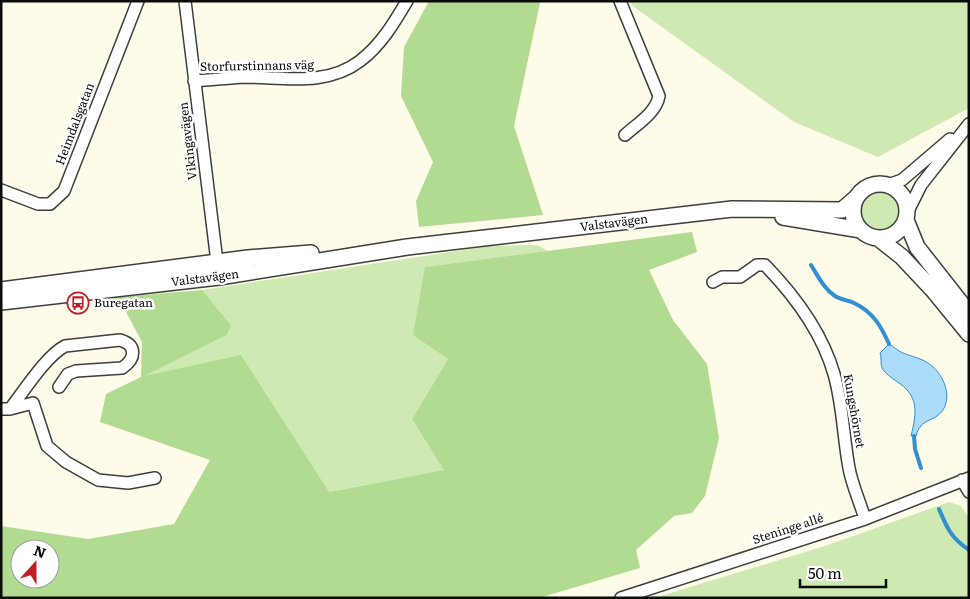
<svg xmlns="http://www.w3.org/2000/svg" width="970" height="599" font-family="Literata,serif">
<rect width="100%" height="100%" fill="#fffbe9"/>
<path fill="#ceeab2" d="M629,1H969V108L878,157L794,122L634,7Z
M860 209a21 21 0 1 1 42 0a21 21 0 1 1-42 0Z
M537,245L548,251L425,267L448,359L412,419L445,470L328,492L241,356L141,377L227,335L231,325L202,290L489,246Z
M949,502L961,506L969,518V598H654L825,546Z"/>
<path fill="#b1db91" fill-rule="evenodd" d="M429,1H539L540,3L514,126L543,215L419,227L416,201L433,162L401,96L404,47Z
M692,232L697,252L649,270L673,320L707,364L719,438L705,496L692,513L674,516L636,550L640,568L539,598H1V526L88,539L174,524L210,460L100,422L106,394L141,377L142,342L126,312L96,299L202,290L231,325L227,335L144,376L241,355L329,492L444,470L412,419L448,359L413,335L425,267ZM20,549H50V579H20Z"/>
<path fill="#acdbf8" stroke="#318fd2" d="M889,344C893,346 896,349 899,351C908,356 919,357 928,363C942,372 953,394 943,410C934,423 921,417 916,436H911C917,412 919,395 896,381C891,377 885,374 882,368C880,363 882,358 880,353Z"/>
<g fill="none" stroke-linecap="round" stroke-linejoin="round">
<path stroke="#318fd2" stroke-width="4" d="M811,265C818,276 824,289 835,296C841,300 848,300 854,303C873,312 881,326 889,344
M914,436L915,449L921,468
M939,509C947,528 951,538 969,550"/>
<g stroke="#3e3e3e" stroke-width="14">
<path id="minor" d="M185,1L218,270
M620,1L659,96C656,113 637,124 625,135
M194,81C211,80 228,78 244,77C283,77 326,87 360,61C381,45 394,23 407,1
M888,185L902,180L950,139
M1,190L38,204H50L64,191L138,1
M908,211L921,185L969,124
M713,282L722,277H740L757,265H765C795,296 822,332 834,374C843,405 843,436 849,468C852,485 860,502 865,519
M1,409H10L33,403L47,446L66,462L98,480L128,483L155,478
M10,409C24,391 46,356 65,346L120,340C137,345 136,359 122,368L76,371L68,374L59,387
M962,480L969,492
M621,598L865,519L969,478"/>
</g>
<g stroke="#3e3e3e" stroke-width="18">
<path id="tertiary" d="M853 211a27 27 0 1 1 54 0a27 27 0 1 1-54 0Z
M783,217L861,230
M906,220L917,247L969,313
M878,238L902,257L933,290L969,334
M1,290L248,258L311,253
M1,302L219,277L407,247L732,209L842,210L857,197"/>
</g>
<use href="#minor" stroke="#fff" stroke-width="11"/>
<use href="#tertiary" stroke="#fff" stroke-width="15"/>
</g>
<defs>
<g id="bus-ring" transform="scale(1.125)"><circle r="9.5" fill="#fff" stroke="#bf1f24" stroke-width="1.5"/><path d="M-5-6H5V4H4V6H2V4H-2V6H-4V4H-5ZM-3.5-4V0h7V-4ZM-3.5 1.2v1.5H-2V1.2ZM2 1.2v1.5H3.5V1.2Z" fill="#bf1f24"/></g>
</defs>
<g fill-rule="evenodd">
<use href="#bus-ring" x="78" y="303"/>
</g>
<g text-anchor="middle" stroke-width="5" stroke-linejoin="round" paint-order="stroke">
<g font-size="12" fill="#0b0b0b" stroke="#fff">
<text transform="translate(257 66) rotate(-1)" y="4">Storfurstinnans väg</text>
<text transform="translate(75 124) rotate(-69)" y="4">Heimdalsgatan</text>
<text transform="translate(188 141) rotate(-97)" y="4">Vikingavägen</text>
<text transform="translate(614 223) rotate(-7)" y="4">Valstavägen</text>
<text transform="translate(205 278) rotate(-7)" y="4">Valstavägen</text>
<text transform="translate(854 411) rotate(80)" y="4">Kungshörnet</text>
<text transform="translate(788 529) rotate(-18)" y="4">Steninge allé</text>
</g>
<g font-size="12" fill="#0b0b0b" stroke="#fff" text-anchor="start">
<text x="94" y="307">Buregatan</text>
</g>
</g>
<rect width="970" height="599" fill="none" stroke="#0b0b0b" stroke-width="5"/>
<g transform="translate(35 564) rotate(21)"><circle r="24" fill="#ffffff" stroke="#9d9d9d"/>
<path d="M0-4L9 19L0 12L-9 19Z" fill="#bf1f24"/>
<text y="-8" font-size="14" font-weight="bold" text-anchor="middle" fill="#0b0b0b">N</text>
</g>
<path d="M800 579v8h86v-8" fill="none" stroke="#0b0b0b" stroke-width="2.5"/>
<text x="808" y="579" font-size="15" fill="#0b0b0b" stroke="#ffffff" stroke-width="4" paint-order="stroke">50 m</text>
</svg>
